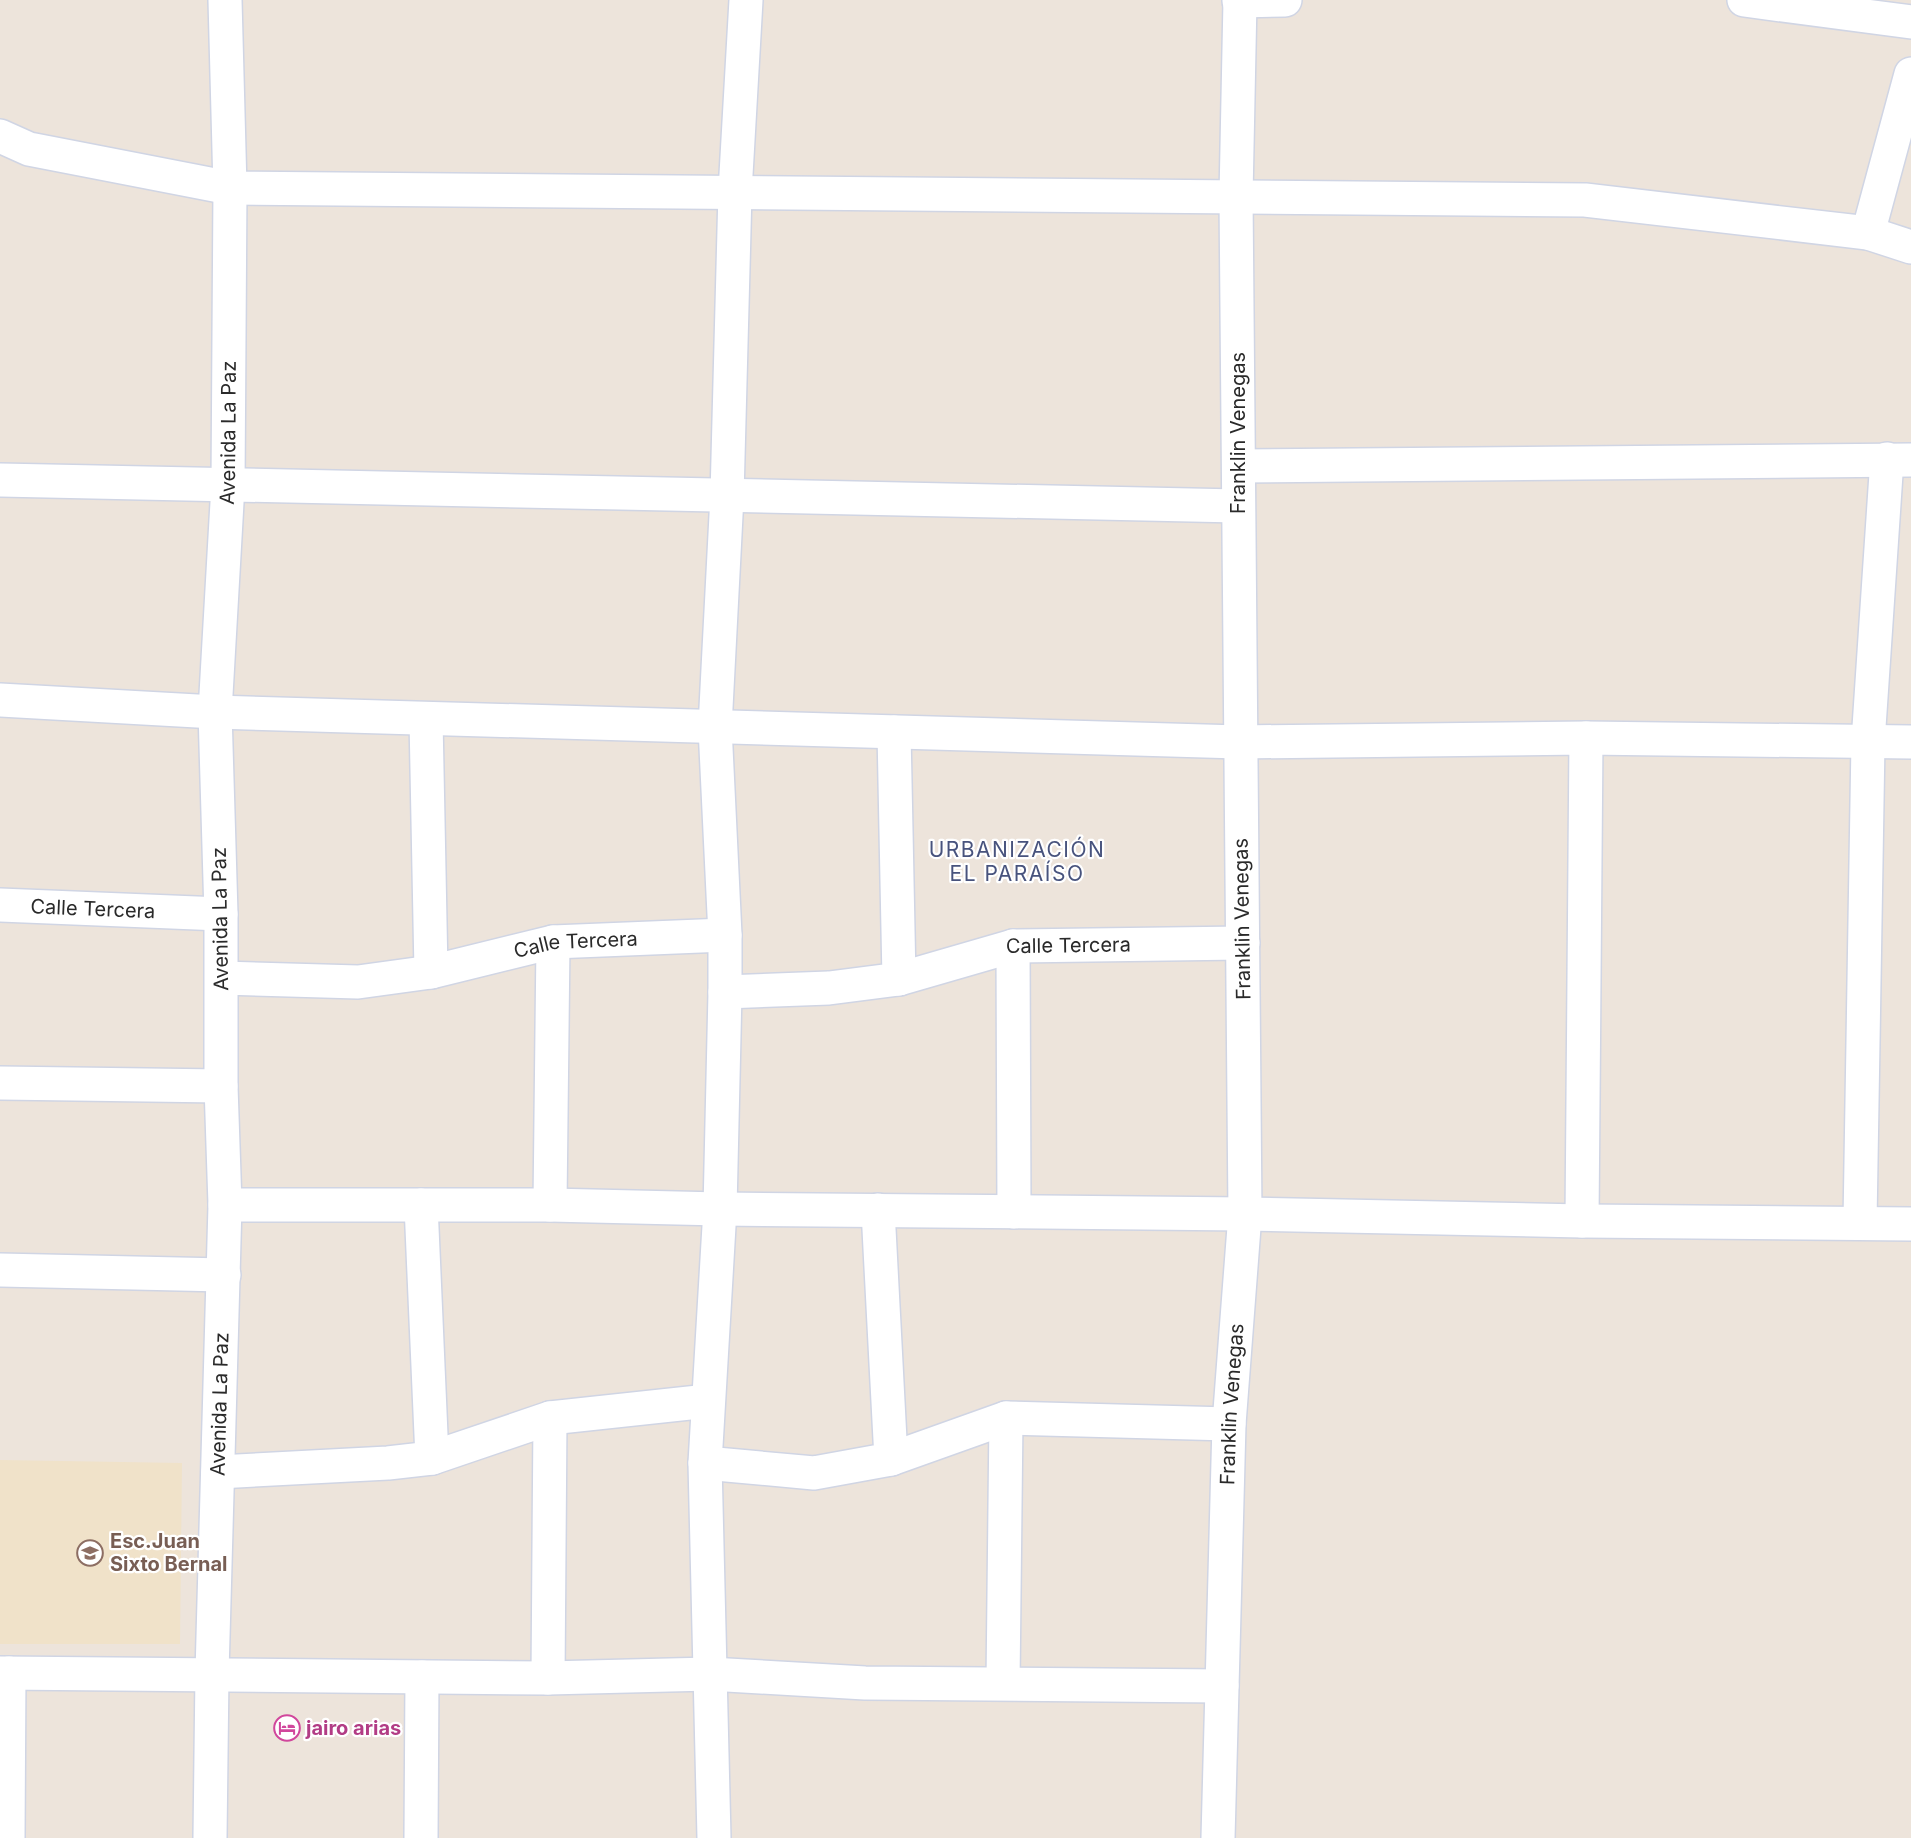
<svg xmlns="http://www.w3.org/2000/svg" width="1911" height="1838" font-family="Inter,sans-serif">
<rect width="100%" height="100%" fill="#ede4db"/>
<path fill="#f0e2c9" d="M0,1460L182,1463L180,1644H0Z"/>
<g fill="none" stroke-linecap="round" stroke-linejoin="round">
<g stroke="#d0d5e4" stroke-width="36">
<g id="minor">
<path d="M1744,0L1911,22"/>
<path d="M1239,1L1285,0"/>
<path d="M0,136L29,149L230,188L1585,200L1868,233L1911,247"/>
<path d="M1868,233L1911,74"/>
<path d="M1239,466L1911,460"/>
<path d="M0,480L1238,506"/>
<path d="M0,700L215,712L1239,742L1586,738L1911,742"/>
<path id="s1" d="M0,905L221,914"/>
<path d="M1013,946L1014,1212"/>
<path id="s2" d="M431,972L553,942L725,935"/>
<path d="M222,978L358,982L431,972L426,719"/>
<path id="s3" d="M899,979L1013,946L1243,943"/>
<path d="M725,992L829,988L899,979L894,732"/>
<path d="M0,1083L221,1086"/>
<path d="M225,1205H550L720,1209L1245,1214L1582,1221L1911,1224"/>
<path d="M550,1205L553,942"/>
<path d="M1582,1221L1586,738"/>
<path d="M1860,1222L1868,742L1887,459"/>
<path d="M0,1270L224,1275"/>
<path d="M432,1458L550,1418L708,1401"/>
<path d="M891,1459L1006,1418L1229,1424"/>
<path d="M705,1463L814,1473L891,1459L878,1210"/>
<path d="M218,1472L388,1463L432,1458L421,1205"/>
<path d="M0,1673L548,1678L710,1674L865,1683L1222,1686"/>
<path d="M548,1678L550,1418"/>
<path d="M1003,1683L1006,1418"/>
<path d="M8,1838L9,1673"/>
<path id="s4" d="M210,1838L212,1673L225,1205L221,1086V914L215,712L228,485L230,188L225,0"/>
<path d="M421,1838L422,1677"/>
<path d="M714,1838L705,1463L720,1209L725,992V935L715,727L727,496L735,192L746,0"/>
<path id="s5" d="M1218,1838L1229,1424L1245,1214L1236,196L1240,0"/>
</g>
</g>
<use href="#minor" stroke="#fff" stroke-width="33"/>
</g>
<defs>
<g id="school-ring" transform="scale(1.35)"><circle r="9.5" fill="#fff" stroke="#8d6e63" stroke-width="1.5"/><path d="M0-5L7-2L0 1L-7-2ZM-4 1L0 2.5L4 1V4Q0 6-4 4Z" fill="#8d6e63"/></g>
<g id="hotel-ring" transform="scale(1.35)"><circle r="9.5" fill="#fff" stroke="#d1479c" stroke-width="1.5"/><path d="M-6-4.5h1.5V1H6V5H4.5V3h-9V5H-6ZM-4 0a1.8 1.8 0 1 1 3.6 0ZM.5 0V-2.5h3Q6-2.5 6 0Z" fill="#d1479c"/></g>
</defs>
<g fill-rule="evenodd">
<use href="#school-ring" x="90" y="1553"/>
<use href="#hotel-ring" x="287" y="1728"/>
</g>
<g text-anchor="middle" stroke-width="4.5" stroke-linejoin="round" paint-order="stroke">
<g font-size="20" fill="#2a2a2a" stroke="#fff">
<text dy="7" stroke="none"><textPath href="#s4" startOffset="1406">Avenida La Paz</textPath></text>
<text transform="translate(1238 433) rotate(-90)" y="7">Franklin Venegas</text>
<text dy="7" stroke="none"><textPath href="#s1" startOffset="93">Calle Tercera</textPath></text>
<text transform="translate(220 919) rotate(-91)" y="7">Avenida La Paz</text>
<text transform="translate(1242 919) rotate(-91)" y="7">Franklin Venegas</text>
<text dy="7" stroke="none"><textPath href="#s2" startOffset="148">Calle Tercera</textPath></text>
<text dy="7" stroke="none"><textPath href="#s3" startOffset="174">Calle Tercera</textPath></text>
<text dy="7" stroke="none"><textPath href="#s4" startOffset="434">Avenida La Paz</textPath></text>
<text dy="7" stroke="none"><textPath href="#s5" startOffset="434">Franklin Venegas</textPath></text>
</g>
<g font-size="20" font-weight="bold" fill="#785e54" stroke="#fff" text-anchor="start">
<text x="110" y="1548">Esc.Juan<tspan x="110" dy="23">Sixto Bernal</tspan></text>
</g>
<g font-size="20" font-weight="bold" fill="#b23c85" stroke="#fff" text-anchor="start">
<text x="306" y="1735">jairo arias</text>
</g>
<g font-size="21" letter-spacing="1.5" fill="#48537d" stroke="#fff">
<text x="1017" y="857">URBANIZACIÓN<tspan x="1017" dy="24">EL PARAÍSO</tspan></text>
</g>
</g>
</svg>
